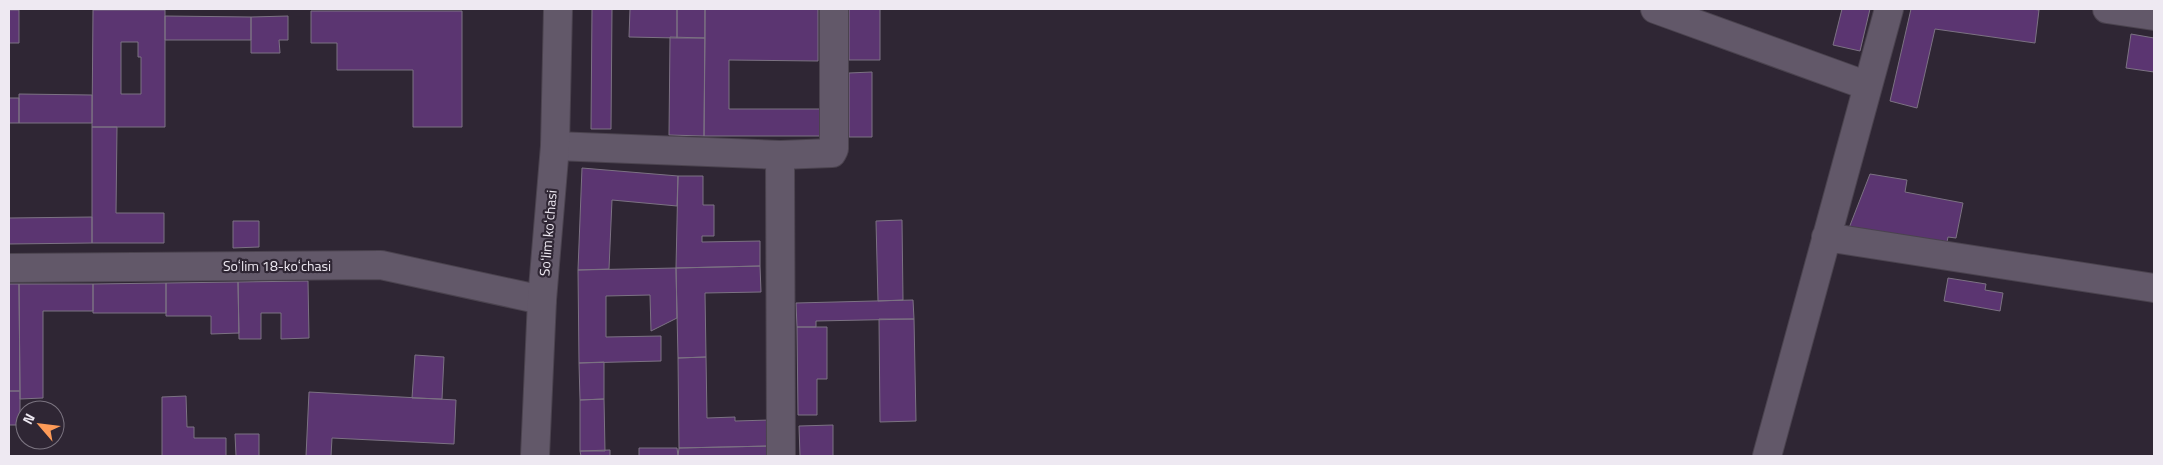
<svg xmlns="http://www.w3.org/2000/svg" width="2163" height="465" font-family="'Titillium Web',sans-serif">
<rect width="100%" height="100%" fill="#2f2634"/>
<path fill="#5b3571" stroke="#7c7283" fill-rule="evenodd" d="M592,9H612L611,129H591Z
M630,9H677V38L629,37Z
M677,9H705V38H677Z
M705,9H818V61L729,60V109H822L821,136H704Z
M849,9H880V60H849Z
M1842,9H1870L1860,51L1833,45Z
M1911,9H2032L2039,10L2035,43L1935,29L1917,108L1890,101Z
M9,10H19V43H9Z
M93,10H165V127H92ZM121,42H138V57H141V94H121Z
M311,11H462V127H413V70H337V43H311Z
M165,16L251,17V40H165Z
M288,16V40H279L280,53H251V17Z
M2131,34L2154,38V72L2126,68Z
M670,37L705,38L704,136L669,135Z
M872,72V137H849V73Z
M19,94L92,95V123H19Z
M9,98H19V123H9Z
M92,127H117L116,213H164V243H92Z
M582,168L678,176L677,206L612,200L609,269L578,270Z
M1870,174L1907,180L1905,192L1963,203L1956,238L1948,237L1946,247L1849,228Z
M678,176H703V205H714V236H702V242L760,241V266L676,268Z
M92,217V243L9,244V218Z
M902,220L903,300L878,301L876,221Z
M233,221H259V247L233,248Z
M760,266L761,292L705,293L706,357L678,358L676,268Z
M676,268L677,318L651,331L650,295L606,296V337L661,336V361L579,363L578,270Z
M1948,278L1986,284L1985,290L2003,293L2000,311L1944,301Z
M308,281L309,338L281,339V313H261V339H239L238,282Z
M238,282L239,333L211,334V316H166V283Z
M166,283V313H93V284Z
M9,284H19L20,391H9Z
M19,284H93V311H43V398L20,399Z
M913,300L914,319L816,321V327H797L796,303Z
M879,319H914L916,421L880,422Z
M797,327H827V379H817V415H798Z
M415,355L444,357L442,399L412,398Z
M706,357L707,418L735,417V421L770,420V446L679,448L678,358Z
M604,362V399L580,400L579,363Z
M9,391H20V425H9Z
M309,392L456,400L454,444L332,438L331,456H306Z
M186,396L187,427H194V438H226V456H162V397Z
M604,399L605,451H580V400Z
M833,425V456H800L799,426Z
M235,434H259V456H236Z
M770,446L771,456H678L679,448Z
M639,448H677L678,456H639Z
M610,450V456H581L580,451Z"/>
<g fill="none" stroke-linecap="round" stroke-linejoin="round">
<g stroke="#4b434f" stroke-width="30">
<path id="street" d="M1655,9L1868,86
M2107,9L2154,16
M555,146L780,155L832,153L834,149V9
M780,155L781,456
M1826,237L2154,288
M9,268L381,265L542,300
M1767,456L1889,9"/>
</g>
<g stroke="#4b434f" stroke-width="30">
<path id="secondary" d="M535,456L542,300L555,146L558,9"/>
</g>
<use href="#street" stroke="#625869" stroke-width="28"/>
<use href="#secondary" stroke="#625869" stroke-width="28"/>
</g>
<g text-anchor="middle" stroke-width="4.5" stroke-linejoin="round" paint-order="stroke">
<g font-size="14" fill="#eee9f2" stroke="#2f2634">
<text transform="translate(548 233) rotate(-85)" y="5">Soʻlim koʻchasi</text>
<text x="277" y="271">Soʻlim 18-koʻchasi</text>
</g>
</g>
<rect width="2163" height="465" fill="none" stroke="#eee9f2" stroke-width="20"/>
<g transform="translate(40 425) rotate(298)"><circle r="24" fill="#2f2634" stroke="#7b7480"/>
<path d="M0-4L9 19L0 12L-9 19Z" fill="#fe9b58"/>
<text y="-8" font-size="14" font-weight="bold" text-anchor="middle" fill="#eee9f2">N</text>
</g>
</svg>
